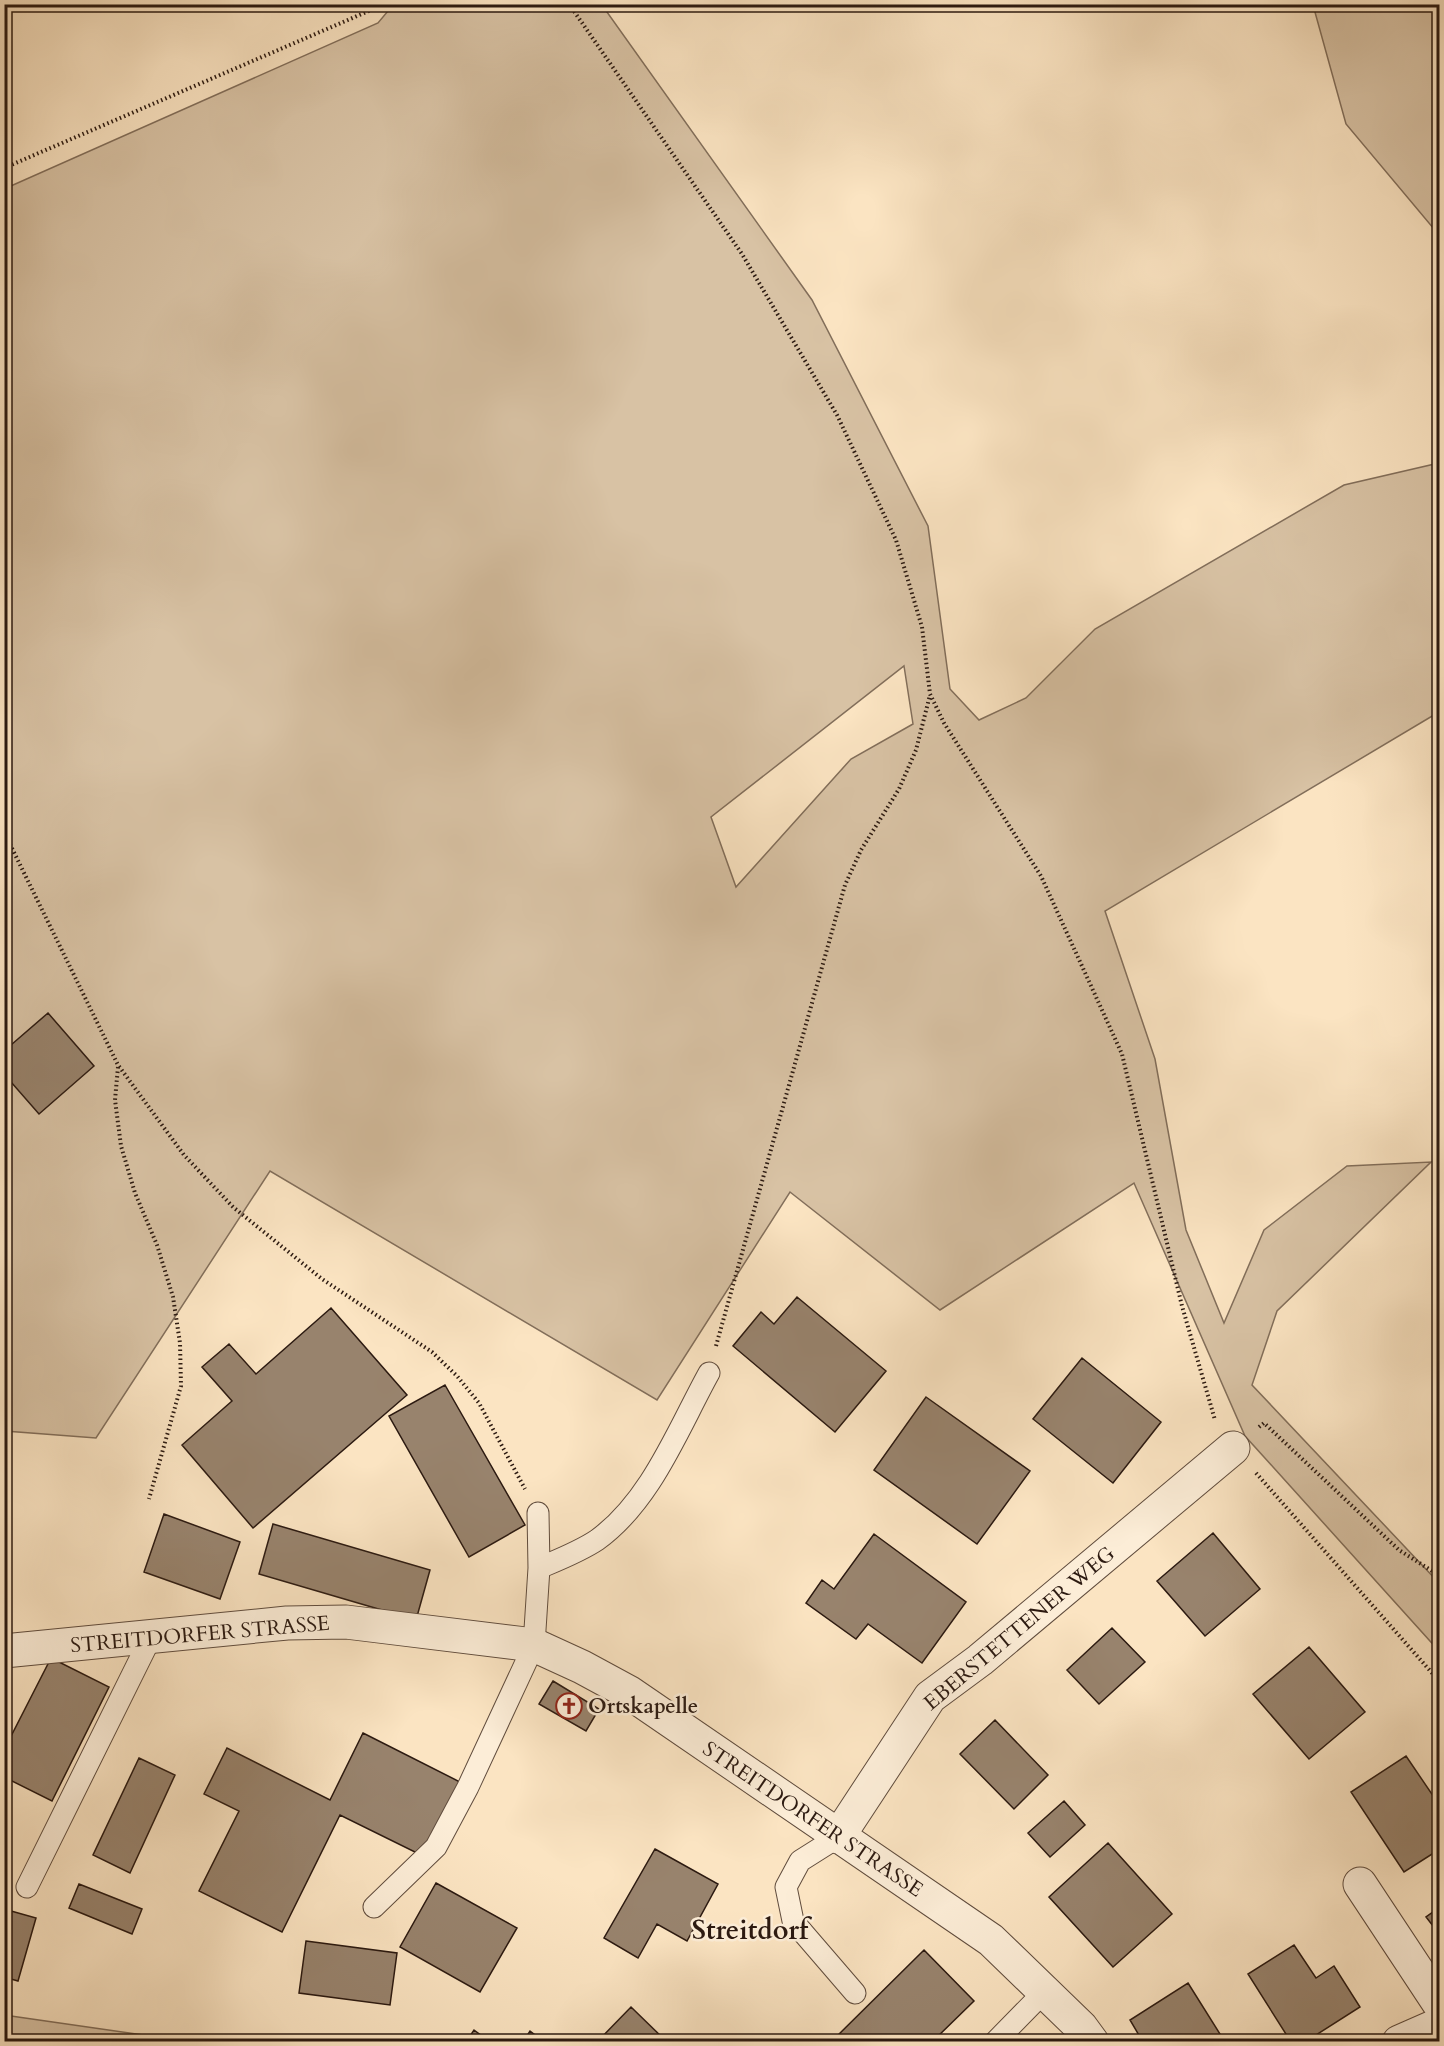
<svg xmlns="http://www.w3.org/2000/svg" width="1444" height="2046" font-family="Cardo,serif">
<rect width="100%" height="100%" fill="#fbe4c2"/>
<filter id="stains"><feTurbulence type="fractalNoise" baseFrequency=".00333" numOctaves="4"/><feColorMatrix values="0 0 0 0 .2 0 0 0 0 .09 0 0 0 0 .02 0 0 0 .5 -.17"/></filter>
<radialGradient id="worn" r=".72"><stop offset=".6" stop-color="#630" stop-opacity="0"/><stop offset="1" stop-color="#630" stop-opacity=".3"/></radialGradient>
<path fill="#d8c2a4" stroke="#826e5a" stroke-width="1.5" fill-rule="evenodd" d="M393,5H602L812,300L928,526L950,689L979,720L1026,698L1095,629L1344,485L1439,463V712L1105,911L1155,1059L1186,1230L1224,1323L1264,1230L1347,1166L1431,1162L1277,1311L1252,1385L1439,1583V1651L1245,1436L1134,1183L940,1310L790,1192L657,1400L270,1171L96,1438L5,1431L4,189L378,23ZM904,666L913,724L851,759L736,887L711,817Z
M1313,5H1439V235L1346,124Z
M4,2015L185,2041H5Z"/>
<path fill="#98836d" stroke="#2c1a11" stroke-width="1.5" d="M48,1013L94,1066L39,1114L4,1074V1051Z
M797,1297L886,1371L835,1432L733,1346L761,1312L774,1324Z
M331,1308L407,1395L253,1528L182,1445L232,1401L202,1367L229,1344L256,1374Z
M1082,1358L1161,1422L1113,1483L1033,1419Z
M445,1385L525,1525L469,1557L389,1416Z
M926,1397L1030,1471L977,1544L874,1470Z
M164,1514L240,1542L220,1599L144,1572Z
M273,1524L430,1570L416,1620L259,1574Z
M1213,1533L1260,1589L1205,1636L1157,1581Z
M874,1534L966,1602L922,1663L868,1624L856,1639L806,1603L822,1580L834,1589Z
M1112,1628L1145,1662L1099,1704L1067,1670Z
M1309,1647L1365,1712L1309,1759L1253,1694Z
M51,1658L109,1687L52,1801L4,1777V1750Z
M553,1681L599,1709L586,1731L539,1704Z
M995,1720L1048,1775L1014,1809L960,1754Z
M363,1733L460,1782L423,1856L340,1815L282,1932L199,1891L239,1811L204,1794L227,1748L330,1800Z
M1406,1756L1440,1806V1849L1404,1872L1351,1792Z
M139,1758L175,1775L130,1873L93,1855Z
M1064,1801L1085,1825L1050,1857L1028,1833Z
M1108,1843L1172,1914L1113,1967L1049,1897Z
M655,1849L718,1884L687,1941L657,1924L638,1958L604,1938Z
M436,1883L517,1928L480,1992L400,1947Z
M79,1884L142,1909L132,1934L69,1908Z
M1440,1907V1935L1426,1917Z
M4,1909L36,1918L18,1981L4,1977Z
M306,1941L397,1953L390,2005L299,1993Z
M1294,1945L1316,1978L1334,1966L1360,2007L1305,2042H1291L1248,1974Z
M924,1950L974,2001L932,2042H831Z
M1188,1983L1225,2042H1143L1130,2020Z
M631,2007L667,2042H597Z
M474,2030L490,2042H466Z
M530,2031L544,2042H523Z"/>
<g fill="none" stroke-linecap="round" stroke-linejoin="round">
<g stroke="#604c3d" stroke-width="23">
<path id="service" d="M539,1568C558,1560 579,1552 597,1540C651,1501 678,1429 709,1373
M838,1837L800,1861L786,1887L793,1921L855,1993
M27,1887L151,1637
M374,1907L436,1847L468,1787L534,1645L539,1568L538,1513
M995,2042L1045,1991"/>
</g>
<g stroke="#604c3d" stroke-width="35">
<path id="minor" d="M4,1651L287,1623L346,1622L534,1645L582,1667L630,1693L991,1940L1081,2027L1092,2042
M838,1837L930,1697L980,1660L1233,1448
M1360,1884L1440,2005
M1399,2042L1440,2024"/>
</g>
<path stroke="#2c1a11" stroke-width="4" stroke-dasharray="1.5 3" stroke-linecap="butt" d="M569,4L742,254L837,415L896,540L922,627L930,694L944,723L1041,876L1122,1054L1182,1306L1215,1420
M4,168L385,4
M4,832L118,1065L184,1155L233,1207L322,1279L432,1352L457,1376L479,1403L525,1489
M118,1067L115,1100L121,1146L135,1193L157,1245L173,1297L180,1343L181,1386L149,1499
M716,1346L845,885L861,850L899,789L916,750L930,695
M1259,1427L1264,1423L1399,1550L1440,1576
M1256,1473L1440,1682"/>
<use href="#service" stroke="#fcedd7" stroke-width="21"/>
<use href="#minor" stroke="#fcedd7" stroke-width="33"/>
</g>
<defs>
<g id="church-ring" transform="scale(1.35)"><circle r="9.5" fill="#fcedd7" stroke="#8f2418" stroke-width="1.5"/><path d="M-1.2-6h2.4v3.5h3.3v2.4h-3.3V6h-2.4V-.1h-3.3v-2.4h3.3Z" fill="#8f2418"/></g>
</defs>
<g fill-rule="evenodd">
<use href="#church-ring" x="569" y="1706"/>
</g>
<g text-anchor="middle" stroke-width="5" stroke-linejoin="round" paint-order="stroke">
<g font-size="21" fill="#2c1a11" stroke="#fcedd7">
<text transform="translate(1019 1628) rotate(-40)" y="7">EBERSTETTENER WEG</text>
<text transform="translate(200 1634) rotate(-5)" y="7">STREITDORFER STRASSE</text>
<text transform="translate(813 1819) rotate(34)" y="7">STREITDORFER STRASSE</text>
</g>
<g font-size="21" font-weight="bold" fill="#2c1a11" stroke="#fcedd7" text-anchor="start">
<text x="588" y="1713">Ortskapelle</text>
</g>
<g font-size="27" font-weight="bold" fill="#2c1a11" stroke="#fcedd7">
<text x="750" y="1939">Streitdorf</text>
</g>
</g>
<rect width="1444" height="2046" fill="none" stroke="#fbe4c2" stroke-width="24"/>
<rect x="6" y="6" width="1432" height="2034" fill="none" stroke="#2c1a11" stroke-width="3"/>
<rect x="12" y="12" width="1420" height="2022" fill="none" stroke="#2c1a11" stroke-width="1.5"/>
<rect width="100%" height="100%" filter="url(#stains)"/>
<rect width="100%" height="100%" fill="url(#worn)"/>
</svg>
